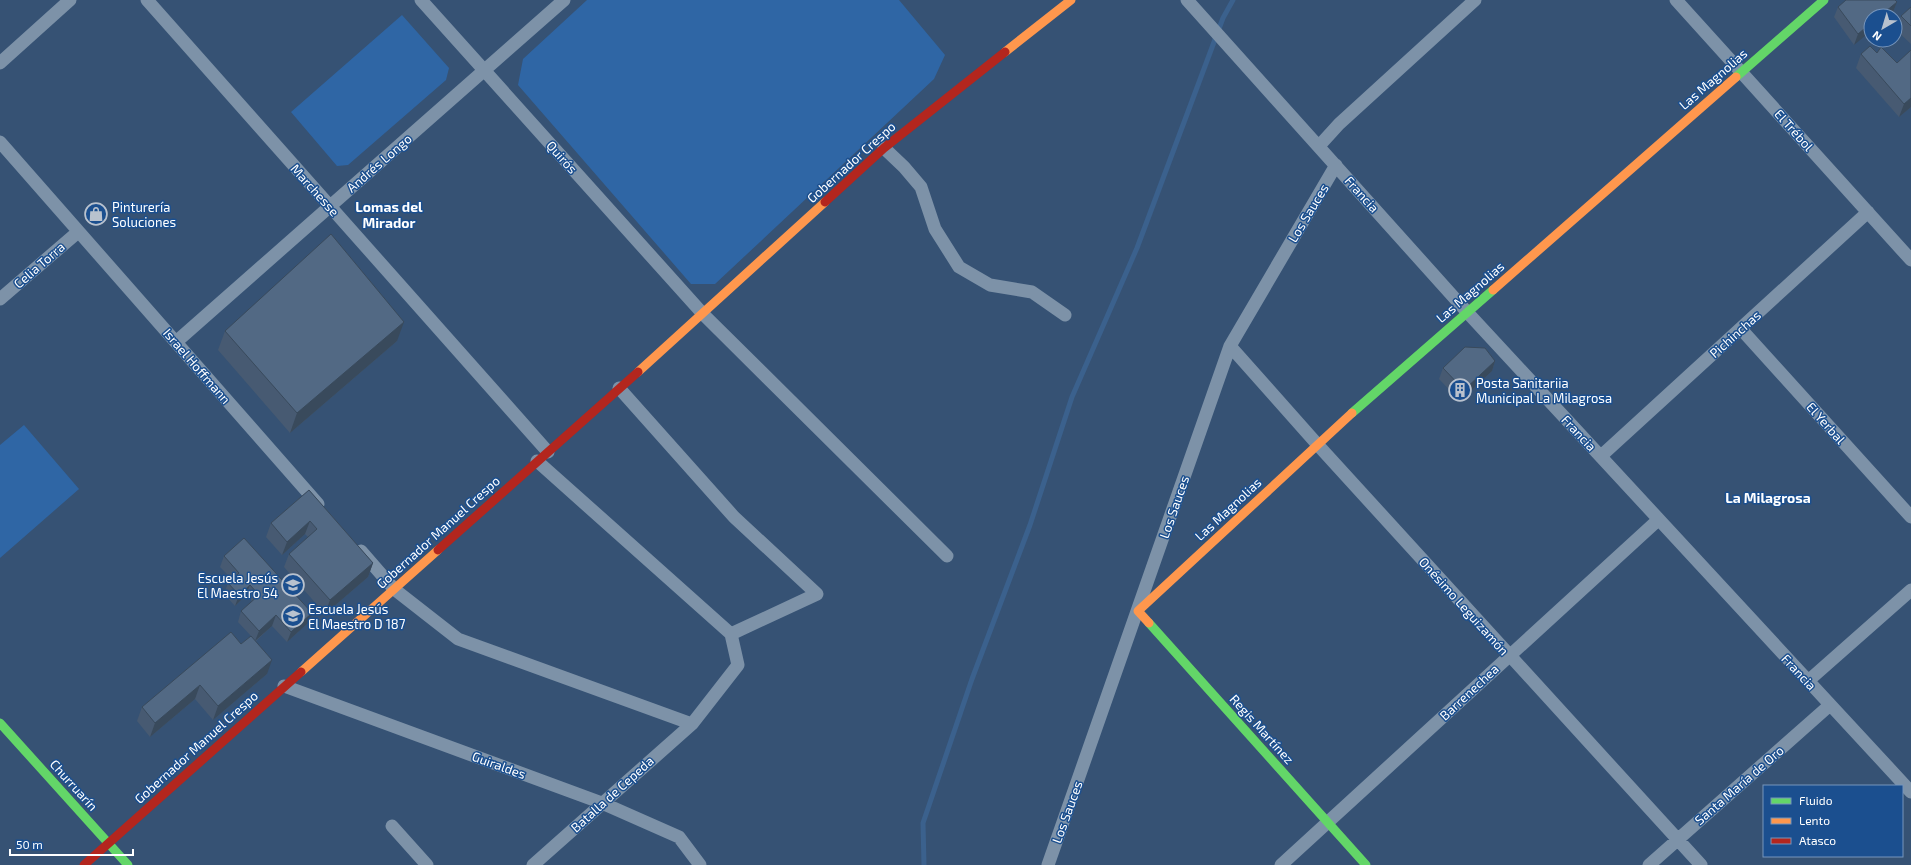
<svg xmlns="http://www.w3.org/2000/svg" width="1911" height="865" font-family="'Exo 2',sans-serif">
<rect width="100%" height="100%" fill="#365274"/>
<path fill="#2f66a5" d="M587,0H899L945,55L934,79L715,284H691L518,85L523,59Z
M402,15L449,68L446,80L348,165L337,166L291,112Z
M24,425L79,489L0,558V445Z"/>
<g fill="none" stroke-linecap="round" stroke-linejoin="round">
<path stroke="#3b618d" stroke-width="5" d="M924,865L923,823L972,679L1030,525L1072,397L1137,248L1223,18L1233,0"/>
<path stroke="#7d92a8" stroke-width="13" d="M147,0L548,452
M421,0L703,314L947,556
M1187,0L1467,312L1911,792
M1676,0L1911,260
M0,63L70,0
M0,142L318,504
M1319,146L1339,124L1475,0
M884,148L904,167L921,187L935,229L959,267L990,285L1032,292L1065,315
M0,299L78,232
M1741,329L1911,517
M176,342L564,0
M1230,346L1317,444L1701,865
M619,388L734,517L817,594L731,634
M1601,456L1868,212
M361,551L394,589L458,639L692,724
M1808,681L1911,590
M284,686L602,803L679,837L700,865
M392,826L427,865
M533,865L692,724L738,665L731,634L537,461
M1048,865L1230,346L1336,165
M1281,865L1658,520
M1649,865L1830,705"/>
<path stroke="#63d668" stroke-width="9" d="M1736,77L1824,0
M1352,413L1493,290
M1149,623L1366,865
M0,723L128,865"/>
<path stroke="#ff974d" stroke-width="9" d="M1005,52L1071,0
M1493,290L1736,77
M638,372L825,202
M1149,623L1138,611L1352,413
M301,672L438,550"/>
<path stroke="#b3261e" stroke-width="9" d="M825,202L884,148L1005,52
M438,550L638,372
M84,865L301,672"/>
</g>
<path fill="#475a72" d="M1897,2L1893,12L1888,16H1871L1854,45L1834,17L1838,7Z
M1911,7V44L1896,30L1901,16Z
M1877,53L1911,107L1899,117L1856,68L1861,54Z
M225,331L397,341L290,433L218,350Z
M1495,361L1492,371L1460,401L1439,379L1443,368Z
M309,490L373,563L368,577L325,614L284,567L289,554L308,537L305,534L282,555L266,537L271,523Z
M224,556L308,623L287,642L272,626L256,641L267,674L213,720L195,699L150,737L137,721L142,707L241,644L251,636L238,622L241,611L252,601L246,595L235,606L224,594L228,583L232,579L220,567Z"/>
<path fill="#394a5c" d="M1897,2L1893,12L1888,16H1880Z
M1871,23V31L1854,45L1858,34Z
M1911,98V107L1899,117L1904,104Z
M404,322L397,341L290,433L297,413Z
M1495,361L1492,371L1460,401L1464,390Z
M310,521L305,534L282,555L287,542Z
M373,563L368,577L325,614L330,600Z
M250,585L246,595L235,606L239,595Z
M312,613L308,623L287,642L291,632Z
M276,615L272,626L255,641L259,631Z
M272,660L267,674L213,720L218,706Z
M200,685L195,699L150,737L155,723Z"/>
<path fill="#526984" stroke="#394a5c" d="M1846,0H1895L1897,2L1880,16H1871V23L1858,34L1838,7Z
M1911,7V26L1901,16Z
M1870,46L1877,53L1881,47L1897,63L1911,50V98L1904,104L1861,54Z
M331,234L404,322L297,413L225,331Z
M1465,347L1485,348L1495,361L1464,390L1443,368Z
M309,490L373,563L330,600L289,554L317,529L310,521L287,542L271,523Z
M244,538L312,613L291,632L276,615L259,631L241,611L259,595L250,585L239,595L228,583L239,573L224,556Z
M231,632L241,644L251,636L272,660L218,706L200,685L155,723L142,707Z"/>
<defs>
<g id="shop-ring" transform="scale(1.15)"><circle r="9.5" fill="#1b4f8f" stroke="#b9c2ce" stroke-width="1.5"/><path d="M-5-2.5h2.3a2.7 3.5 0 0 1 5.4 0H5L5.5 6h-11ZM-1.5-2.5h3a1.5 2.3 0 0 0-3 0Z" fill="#b9c2ce"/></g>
<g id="building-ring" transform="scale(1.15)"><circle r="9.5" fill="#1b4f8f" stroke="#b9c2ce" stroke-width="1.5"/><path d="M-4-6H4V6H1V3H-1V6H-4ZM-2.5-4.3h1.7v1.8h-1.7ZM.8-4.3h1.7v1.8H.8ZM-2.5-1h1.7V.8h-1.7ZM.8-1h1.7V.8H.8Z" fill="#b9c2ce"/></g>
<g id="school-ring" transform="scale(1.15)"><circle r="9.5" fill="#1b4f8f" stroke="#b9c2ce" stroke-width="1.5"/><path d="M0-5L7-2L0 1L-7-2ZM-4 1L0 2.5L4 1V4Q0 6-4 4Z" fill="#b9c2ce"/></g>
</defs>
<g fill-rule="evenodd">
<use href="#shop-ring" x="96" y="214"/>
<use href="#building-ring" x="1460" y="390"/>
<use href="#school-ring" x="293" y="585"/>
<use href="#school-ring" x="293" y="616"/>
</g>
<g text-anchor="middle" stroke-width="3" stroke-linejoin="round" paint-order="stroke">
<g font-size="13" fill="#fff" stroke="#1b4f8f">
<text transform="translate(1713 79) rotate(-41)" y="5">Las Magnolias</text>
<text transform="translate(1794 130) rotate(48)" y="5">El Trébol</text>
<text transform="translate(562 157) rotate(48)" y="5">Quirós</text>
<text transform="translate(851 162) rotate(-42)" y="5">Gobernador Crespo</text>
<text transform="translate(379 163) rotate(-41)" y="5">Andrés Longo</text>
<text transform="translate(315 190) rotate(48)" y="5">Marchesse</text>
<text transform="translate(1362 194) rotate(48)" y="5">Francia</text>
<text transform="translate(1308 213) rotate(-59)" y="5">Los Sauces</text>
<text transform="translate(39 265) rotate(-41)" y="5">Celia Torra</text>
<text transform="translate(1470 292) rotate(-41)" y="5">Las Magnolias</text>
<text transform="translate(1735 334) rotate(-42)" y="5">Pichinchas</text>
<text transform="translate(197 366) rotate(49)" y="5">Israel Hoffmann</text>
<text transform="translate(1826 423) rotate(48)" y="5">El Yerbal</text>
<text transform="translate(1579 433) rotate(47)" y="5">Francia</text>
<text transform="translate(1174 507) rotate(-71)" y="5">Los Sauces</text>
<text transform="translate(1228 509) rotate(-43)" y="5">Las Magnolias</text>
<text transform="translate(438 532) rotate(-42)" y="5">Gobernador Manuel Crespo</text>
<text transform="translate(1464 606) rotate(48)" y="5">Onésimo Leguizamón</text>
<text transform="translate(1799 672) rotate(47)" y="5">Francia</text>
<text transform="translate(1469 692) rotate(-43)" y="5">Barrenechea</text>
<text transform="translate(1262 729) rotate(48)" y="5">Regis Martínez</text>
<text transform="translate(196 747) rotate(-42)" y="5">Gobernador Manuel Crespo</text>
<text transform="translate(499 765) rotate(20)" y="5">Guiraldes</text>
<text transform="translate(74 785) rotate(48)" y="5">Churruarín</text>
<text transform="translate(1739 785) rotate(-41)" y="5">Santa María de Oro</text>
<text transform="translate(612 794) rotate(-42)" y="5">Batalla de Cepeda</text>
<text transform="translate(1067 812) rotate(-70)" y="5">Los Sauces</text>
</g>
<g font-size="13" fill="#fff" stroke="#1b4f8f" text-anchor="start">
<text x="112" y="212">Pinturería<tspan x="112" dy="15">Soluciones</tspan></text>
<text x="1476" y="388">Posta Sanitariia<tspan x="1476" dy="15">Municipal La Milagrosa</tspan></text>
<text x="278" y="583" text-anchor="end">Escuela Jesús<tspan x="278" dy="15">El Maestro 54</tspan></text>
<text x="308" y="614">Escuela Jesús<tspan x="308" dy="15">El Maestro D 187</tspan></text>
</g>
<g font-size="14" font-weight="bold" fill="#fff" stroke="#1b4f8f">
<text x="389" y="212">Lomas del<tspan x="389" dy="16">Mirador</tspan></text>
<text x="1768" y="503">La Milagrosa</text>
</g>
</g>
<rect x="1763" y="785" width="140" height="72" fill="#1b4f8f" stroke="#7695bc"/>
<rect x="1771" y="798" width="20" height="6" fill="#63d668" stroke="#7695bc"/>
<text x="1799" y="805" font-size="12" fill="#ffffff">Fluido</text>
<rect x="1771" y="818" width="20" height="6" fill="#ff974d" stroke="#7695bc"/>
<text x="1799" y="825" font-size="12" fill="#ffffff">Lento</text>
<rect x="1771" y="838" width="20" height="6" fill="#b3261e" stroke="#7695bc"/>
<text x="1799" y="845" font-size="12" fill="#ffffff">Atasco</text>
<g transform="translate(1883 28) rotate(218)"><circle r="19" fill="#1b4f8f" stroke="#7695bc"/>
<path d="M0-3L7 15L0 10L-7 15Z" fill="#b9c2ce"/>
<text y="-6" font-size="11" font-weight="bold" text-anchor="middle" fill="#ffffff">N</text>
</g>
<path d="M10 849v6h123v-6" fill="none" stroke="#ffffff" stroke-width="2"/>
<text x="16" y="849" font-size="12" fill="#ffffff" stroke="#1b4f8f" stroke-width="3" paint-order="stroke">50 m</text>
</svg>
